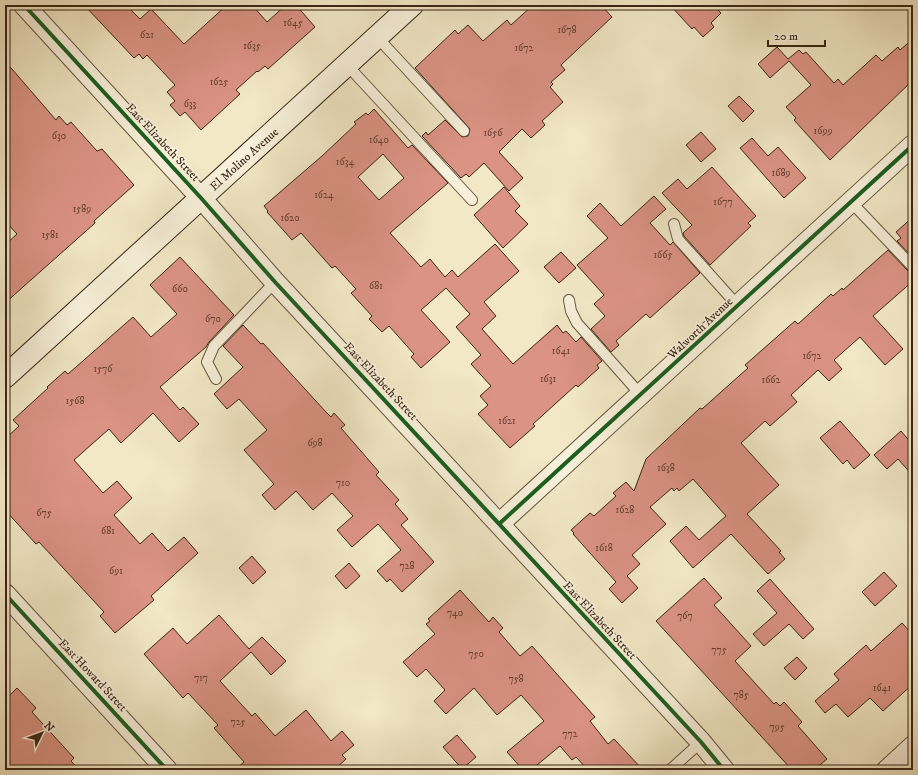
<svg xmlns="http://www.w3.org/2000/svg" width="918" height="775" font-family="'IM FELL DW Pica',serif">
<rect width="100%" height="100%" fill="#f2e8c6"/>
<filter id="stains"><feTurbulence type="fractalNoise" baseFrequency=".005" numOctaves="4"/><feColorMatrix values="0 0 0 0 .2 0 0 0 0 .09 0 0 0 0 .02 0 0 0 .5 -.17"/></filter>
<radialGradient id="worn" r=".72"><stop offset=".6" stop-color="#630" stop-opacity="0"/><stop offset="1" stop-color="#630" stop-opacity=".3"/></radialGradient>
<path fill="#db9384" stroke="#3b2515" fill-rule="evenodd" d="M84,5H126L140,19L151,9L184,44L227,5H252L267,22L286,5H296L315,27L268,69L265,66L258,72L257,71L236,90L240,94L201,130L185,112L180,116L170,105L175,101L167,92L175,85L147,55L143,59L139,54L134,58Z
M533,5H601L612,17L561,65L565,70L551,82L553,84L550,87L563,102L542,121L545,125L531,138L522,129L499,152L523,178L509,191L484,163L469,177L466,174L461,178L422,136L426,132L428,135L445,120L462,137L468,136L470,129L415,68L455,30L458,34L468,25L483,41L507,20L511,25Z
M670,5H713L721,13L711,23L714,27L703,37L694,27L692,29Z
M913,39V80L830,160L794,120L796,118L786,107L811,85L789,61L770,78L758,64L777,47L788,59L799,50L803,54L806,52L834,83L838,79L843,85L876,55L882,61L898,47L900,50Z
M5,61L56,120L59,116L67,125L71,122L97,151L102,149L134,185L94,221L95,223L5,303V245L17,234L5,221Z
M739,96L754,111L743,122L728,106Z
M374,109L408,148L412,145L448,183L390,233L421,267L430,259L445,277L452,270L458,277L495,244L519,271L484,302L496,316L482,329L513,364L557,325L563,333L566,331L576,342L581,337L602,361L597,365L599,368L578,387L576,385L533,424L535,426L510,448L478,414L488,405L480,396L491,386L471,364L481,355L456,327L470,314L446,288L421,310L450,342L421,368L411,357L414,354L389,326L382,332L369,319L372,316L351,293L356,289L335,266L332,268L301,233L292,240L267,212L268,211L264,206L322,156L356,124L354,122L366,113L368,115ZM383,154L404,178L379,200L358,177Z
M701,132L716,149L701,162L686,145Z
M752,138L768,156L778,147L806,178L784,198L740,148Z
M712,167L756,216L748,223L751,226L710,265L684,236L683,233L692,225L662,193L678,179L687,189Z
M504,187L520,206L515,211L528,224L503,248L474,215Z
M654,196L666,209L650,223L670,245L673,242L700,273L650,318L646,314L616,341L619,345L611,352L591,329L605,316L594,304L604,295L577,265L608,238L587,216L600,203L621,226Z
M913,217V258L897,241L901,238L896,232Z
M888,250L908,271L913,273V281L873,316L903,349L885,365L860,337L834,360L842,369L829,381L818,370L791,395L797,402L770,426L765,421L741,443L779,485L747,514L781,551L779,552L785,559L768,574L731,534L693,568L670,541L686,526L699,540L726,516L693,479L679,491L677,488L674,491L672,488L650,507L666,524L632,555L640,564L627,576L638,588L622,603L609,589L616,582L573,534L574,533L571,530L590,513L594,516L616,496L613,493L626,482L634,491L646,459L700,408L702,409L748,368L745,365L795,321L798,324L831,294L833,296L842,288L843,290Z
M561,252L576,268L559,283L544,267Z
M180,257L234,315L209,342L206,347L160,387L180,410L183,407L199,424L179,442L153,413L121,443L109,429L74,460L103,493L117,481L132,498L114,515L140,544L152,533L168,551L184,537L198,553L151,596L154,600L115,633L100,616L104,612L39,542L36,544L5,510V439L19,426L13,420L48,388L47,387L65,371L68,374L133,317L151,337L177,314L150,285Z
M243,325L261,344L263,343L325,411L331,417L334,413L345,425L341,428L379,472L376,475L399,500L395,504L408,519L401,525L434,562L402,592L390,579L387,582L377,571L401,550L378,524L352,547L337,530L353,516L332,493L313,510L296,491L275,510L262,495L274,484L244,450L267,430L239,399L227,409L214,394L243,367L223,346Z
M840,421L870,455L854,469L847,460L843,464L820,438Z
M901,431L913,445V476L898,459L887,469L874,455Z
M252,556L266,572L253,584L239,568Z
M349,563L360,576L346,589L335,576Z
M884,572L897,586L875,606L862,592Z
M704,578L722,598L714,605L751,646L735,661L774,704L776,702L780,706L784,702L802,722L798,726L827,759L814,770H792L656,621Z
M770,579L814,629L803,639L789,624L764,646L753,634L777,613L757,591Z
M460,590L489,622L493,617L503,628L499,632L520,656L532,646L595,717L590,721L608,744L614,739L643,770H588L576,757L572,760L560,746L531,770H523L507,752L544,721L521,695L497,715L474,688L446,714L434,701L445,690L426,669L417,677L403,662L435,634L426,624L430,621L428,619Z
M219,615L249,649L262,637L286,661L271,675L251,652L220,681L252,716L255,713L275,736L306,710L331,741L342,731L354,745L342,755L346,759L334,770H235L244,762L214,728L218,725L188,693L183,698L144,654L173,628L187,644Z
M902,623L913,635V684L883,711L870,698L848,717L836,704L825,713L815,701L839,680L834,674L866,645L871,651Z
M797,657L807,668L795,680L784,668Z
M17,688L36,708L32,712L74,758L71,761L79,770H5V700Z
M457,735L476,757L462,769L443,747Z"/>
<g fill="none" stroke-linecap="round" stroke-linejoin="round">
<g stroke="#695641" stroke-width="12">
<path id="lane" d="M377,37L464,131
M347,65L472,200
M851,202L913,267
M674,224L678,239L738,306
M569,300L571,311L577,323L641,395
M216,379L207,362L214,346L275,282
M670,770L701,742"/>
</g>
<g stroke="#695641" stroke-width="22">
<path id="street" d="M24,5L201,198L275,282L701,742L724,770
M499,524L913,145
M5,594L167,770
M887,770L913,746"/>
</g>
<g stroke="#3b2515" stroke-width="24">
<path id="secondary" d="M5,377L412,5"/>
</g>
<use href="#lane" stroke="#f7f0da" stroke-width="10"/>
<use href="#street" stroke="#f7f0da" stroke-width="20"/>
<use href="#secondary" stroke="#f7f0da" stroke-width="22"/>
<g stroke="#f7f0da" stroke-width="6">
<path id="cycleway" d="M24,5L201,198L275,282L701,742L724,770
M499,524L913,145
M5,594L167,770"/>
</g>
<use href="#cycleway" stroke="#1b5e20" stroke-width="4"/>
</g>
<g text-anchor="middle" stroke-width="3.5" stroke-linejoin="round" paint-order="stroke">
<g font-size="10" fill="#634031">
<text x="293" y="26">1645</text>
<text x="567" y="33">1678</text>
<text x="147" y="38">621</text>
<text x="252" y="49">1635</text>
<text x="524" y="51">1672</text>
<text x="219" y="85">1625</text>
<text x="190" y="107">633</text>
<text x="823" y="134">1699</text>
<text x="493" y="136">1656</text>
<text x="59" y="139">630</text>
<text x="379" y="143">1640</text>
<text x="345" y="165">1634</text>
<text x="781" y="176">1689</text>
<text x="324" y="198">1624</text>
<text x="723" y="205">1677</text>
<text x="82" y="212">1589</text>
<text x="290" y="221">1620</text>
<text x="50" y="238">1581</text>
<text x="663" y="258">1665</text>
<text x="376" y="289">681</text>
<text x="180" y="292">660</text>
<text x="213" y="322">670</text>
<text x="561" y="354">1641</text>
<text x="812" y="359">1672</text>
<text x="103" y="372">1576</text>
<text x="548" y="382">1631</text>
<text x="771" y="383">1662</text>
<text x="75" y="404">1568</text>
<text x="507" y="424">1621</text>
<text x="315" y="446">698</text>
<text x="666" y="471">1638</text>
<text x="343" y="486">710</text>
<text x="625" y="513">1628</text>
<text x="44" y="516">675</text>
<text x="108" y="534">681</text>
<text x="604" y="551">1618</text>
<text x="407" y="569">728</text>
<text x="116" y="574">691</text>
<text x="455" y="616">740</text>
<text x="685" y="619">767</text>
<text x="719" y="653">775</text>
<text x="476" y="657">750</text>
<text x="201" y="681">717</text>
<text x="516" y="682">758</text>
<text x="882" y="691">1641</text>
<text x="741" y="698">785</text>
<text x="238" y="725">725</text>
<text x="777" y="730">795</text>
<text x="570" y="737">772</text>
</g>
<g font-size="12" fill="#3b2515" stroke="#f7f0da">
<text transform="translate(163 142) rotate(47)" y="4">East Elizabeth Street</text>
<text transform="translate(244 159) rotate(-42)" y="4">El Molino Avenue</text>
<text transform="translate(700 328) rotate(-43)" y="4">Walworth Avenue</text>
<text transform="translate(381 381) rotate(47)" y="4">East Elizabeth Street</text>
<text transform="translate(600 620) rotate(47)" y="4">East Elizabeth Street</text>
<text transform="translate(93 675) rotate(47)" y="4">East Howard Street</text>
</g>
</g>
<rect width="918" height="775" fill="none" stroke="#f2e8c6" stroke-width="20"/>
<rect x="6" y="6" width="906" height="763" fill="none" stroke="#3b2515" stroke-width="2"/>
<rect x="10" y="10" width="898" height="755" fill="none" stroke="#3b2515"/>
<g transform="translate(42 733) rotate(48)" stroke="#f7f0da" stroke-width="3" paint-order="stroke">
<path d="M0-3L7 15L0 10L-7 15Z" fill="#3b2515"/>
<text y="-6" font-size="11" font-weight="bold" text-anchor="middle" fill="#3b2515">N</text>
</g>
<path d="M768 40v6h57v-6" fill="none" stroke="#3b2515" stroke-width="2"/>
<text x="774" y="40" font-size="12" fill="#3b2515" stroke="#f7f0da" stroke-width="3" paint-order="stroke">20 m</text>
<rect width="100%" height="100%" filter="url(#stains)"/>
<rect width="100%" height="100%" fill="url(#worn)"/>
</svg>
